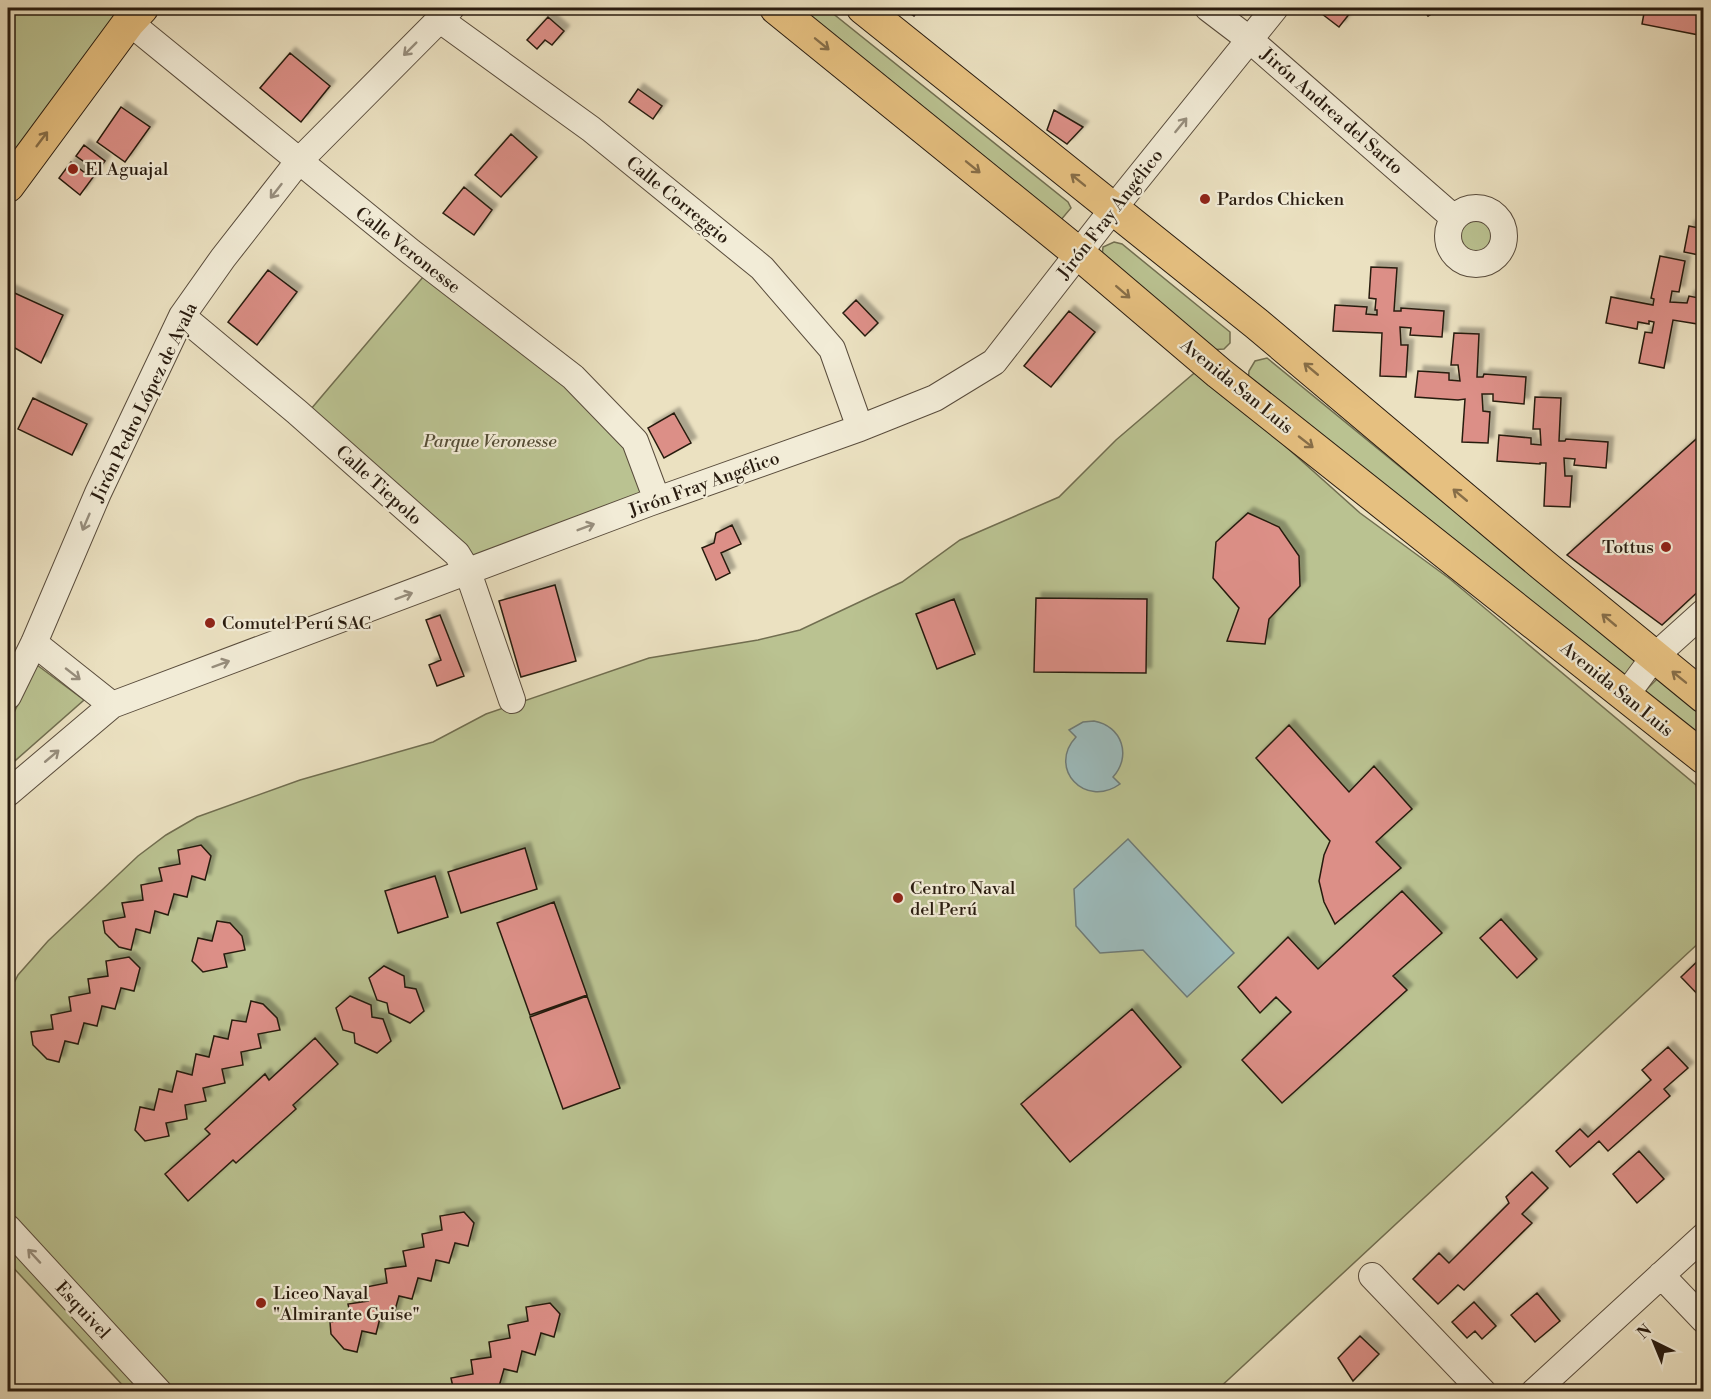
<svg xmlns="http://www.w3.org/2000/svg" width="1711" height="1399" font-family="'Libre Bodoni',serif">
<defs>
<filter id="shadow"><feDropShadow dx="5.5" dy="-5.5" stdDeviation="1.5" flood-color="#0004"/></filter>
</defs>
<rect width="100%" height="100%" fill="#ebe1c1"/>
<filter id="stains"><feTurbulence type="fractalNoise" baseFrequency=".00333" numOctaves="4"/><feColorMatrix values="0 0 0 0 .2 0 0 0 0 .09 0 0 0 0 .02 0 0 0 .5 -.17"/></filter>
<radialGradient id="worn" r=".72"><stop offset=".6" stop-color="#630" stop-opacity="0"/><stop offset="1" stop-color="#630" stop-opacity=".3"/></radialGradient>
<path fill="#bac291" stroke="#716e50" stroke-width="1.5" d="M8,8H124L8,166Z
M789,8H826L1068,202L1071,208L1060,221Z
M1460 236a16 16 0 1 1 32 0a16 16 0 1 1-32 0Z
M1114,242L1122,244L1230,332V343L1224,349L1209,350L1102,257L1103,247Z
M429,270L568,383L628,444L647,495L476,560L466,545L311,409Z
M1267,358L1635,659L1636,669L1618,679L1248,382L1249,371L1255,361Z
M1199,369L1360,513L1450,579L1696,785L1704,815L1703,939L1216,1391H128L8,1262V995L18,975L48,941L138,856L166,835L197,817L300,780L433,742L486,714L649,658L758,640L800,630L902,582L960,540L1059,497L1116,440Z
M37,665L84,700L8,767V725Z
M1660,676L1703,711V741L1644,692Z"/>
<path fill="#9cbbbc" stroke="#6e7b77" stroke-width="1.5" d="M1094,721C1122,726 1132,756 1113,777L1120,784C1085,809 1047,768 1076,737L1069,730L1083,722Z
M1128,839L1234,953L1187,997L1143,950L1100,953L1076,926L1074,889Z"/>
<path fill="#dc8f87" stroke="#281b0f" stroke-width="1.5" filter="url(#shadow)" d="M902,8H920L914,16Z
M1327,8H1354L1339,27L1322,14Z
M1422,8H1442L1428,16Z
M1645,8H1704V36L1642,24Z
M548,17L564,31L552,45L545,40L537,49L527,40Z
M290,53L330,86L301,122L260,88Z
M638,89L662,106L653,119L629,102Z
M121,107L150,127L125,162L97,142Z
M1054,110L1083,127L1067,144L1047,130Z
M511,134L537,157L501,197L475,175Z
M84,145L105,161L80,195L59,178L71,162L85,173L90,166L76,156Z
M464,187L492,210L474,235L443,213Z
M1689,226L1704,229V256L1684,252Z
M1660,256L1685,261L1679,292L1672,291L1670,302L1687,303L1689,296L1704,299V325L1673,320L1664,368L1639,363L1645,332L1652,333L1654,322L1649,321V324L1638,322L1637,329L1606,323L1611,297L1653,305L1654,299L1651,298Z
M1371,267L1397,268L1394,311H1401V308L1444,311L1442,337L1410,335L1411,328L1400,327L1401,345H1408L1406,377L1380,376L1382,333L1333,331L1335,305L1367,307L1366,314L1377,315V310H1375L1376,299L1369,298Z
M268,270L297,292L257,345L228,322Z
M8,290L63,315L41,363L8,344Z
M856,300L878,323L865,336L843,313Z
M1069,311L1095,332L1051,387L1024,366Z
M1454,333L1479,334L1477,377H1483L1484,374L1526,377L1524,404L1493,401V394H1482L1483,411L1490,412L1488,443L1462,442L1465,399L1458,400L1415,397L1418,371L1449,373V380L1460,381L1458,365H1451Z
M1535,397L1561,398L1559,441H1565L1566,439L1608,442L1606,468L1574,465L1575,459L1564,458L1565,476H1572L1570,507L1544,506L1546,463H1540V464L1497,461L1499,435L1531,438V444L1541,445L1540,429H1533Z
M33,398L87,424L72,455L18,429Z
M674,413L691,443L664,458L648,428Z
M1704,432V586L1662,625L1567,555Z
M1248,513L1279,527L1299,556L1300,586L1269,619L1265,644L1227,641L1239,608L1213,578L1216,542Z
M732,525L741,544L721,553L730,573L716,580L702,548L714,543L716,533Z
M555,585L576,661L521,677L499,601Z
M1036,598L1147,599L1146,673L1034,672Z
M954,599L975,654L937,669L916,614Z
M440,615L464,676L437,686L429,665L441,660L426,620Z
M1289,725L1349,792L1374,766L1412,809L1376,842L1401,868L1335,924L1324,902L1319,881L1324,855L1330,841L1256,758Z
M201,845L211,856L205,880L192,876L187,897L174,894L168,915L155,911L150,933L136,929L131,950L119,947L105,933L103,921L125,917L122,903L143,900L141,885L162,881L159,868L180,864L178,850Z
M525,848L537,889L461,913L448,872Z
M435,876L448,917L398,933L385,891Z
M1402,891L1442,933L1393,976L1407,990L1282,1103L1242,1060L1291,1012L1276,997L1260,1013L1238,987L1288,937L1318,969Z
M554,902L587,995L530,1015L497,923Z
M1501,919L1537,959L1517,978L1480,938Z
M217,921L230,923L242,936L245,950L224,954L227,967L203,972L192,961L198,938L212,941Z
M1704,955V1001L1681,977Z
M129,957L140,968L134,991L121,988L115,1009L102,1006L97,1026L84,1023L78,1044L65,1041L59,1062L47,1059L33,1045L31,1032L53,1029L51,1015L71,1011L69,997L90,993L88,979L108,976L106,961Z
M384,966L404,976L405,987L416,989L424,1011L410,1023L389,1013L387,1003L377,1000L369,978Z
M350,996L371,1005L372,1017L383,1019L391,1041L377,1053L355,1043L354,1033L343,1030L336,1008Z
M587,996L620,1088L563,1109L530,1017Z
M251,1001L263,1004L277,1018L280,1030L258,1034L261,1048L241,1052L243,1065L222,1069L225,1083L203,1088L206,1101L185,1105L187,1119L166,1123L169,1136L145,1141L135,1130L140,1107L154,1110L159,1089L172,1092L177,1071L192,1075L196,1054L209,1057L214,1036L228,1039L232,1020L246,1022Z
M1132,1009L1181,1067L1070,1162L1021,1104Z
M315,1038L338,1064L293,1105L296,1109L236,1163L233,1160L188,1201L165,1174L210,1134L205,1129L265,1074L269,1080Z
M1668,1047L1688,1068L1664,1089L1670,1096L1608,1151L1599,1141L1570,1167L1556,1151L1580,1129L1588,1137L1651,1080L1642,1070Z
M1639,1151L1664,1179L1637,1203L1613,1174Z
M1532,1172L1548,1188L1522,1214L1532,1223L1464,1290L1458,1285L1438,1304L1413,1279L1439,1253L1449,1263L1509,1203L1506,1197Z
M464,1212L474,1223L468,1246L455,1243L449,1263L436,1260L431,1281L418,1278L412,1299L399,1296L393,1317L381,1314L376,1334L362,1331L357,1352L344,1349L331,1334L330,1322L351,1318L348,1304L368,1301L366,1287L387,1283L385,1269L406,1266L403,1251L424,1247L422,1234L442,1230L440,1216Z
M1537,1293L1560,1321L1535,1342L1511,1315Z
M1474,1302L1496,1326L1482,1339L1475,1331L1467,1338L1452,1322Z
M550,1303L560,1314L554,1337L541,1333L535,1355L522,1351L517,1372L504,1369L498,1390L484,1387L483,1392H454L451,1378L473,1374L471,1360L491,1357L489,1342L510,1338L508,1325L528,1321L526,1307Z
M1360,1336L1379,1354L1353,1381L1338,1358Z"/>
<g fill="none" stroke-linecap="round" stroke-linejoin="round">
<g stroke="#594c3c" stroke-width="28">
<path id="minor" d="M1208,8L1250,40L1454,218
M439,19L591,129L762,268L832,349L860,428
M129,22L411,252L573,377L635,441L657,500
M1448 236a28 28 0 1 1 56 0a28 28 0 1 1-56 0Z
M182,316L297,412L457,554L468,572L512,700
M34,643L112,705
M1626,695L1654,657L1704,612
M8,696L34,643L98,493L182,316L223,258L298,162L451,8
M8,793L112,705L649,503L860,428L935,398L994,362L1113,209L1275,8
M8,1228L159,1392
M1661,1275L1704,1320
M1372,1276L1483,1392
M1534,1392L1704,1236"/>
</g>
<g stroke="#281b0f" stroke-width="34">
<path id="major" d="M776,8L1078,253L1219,373L1704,758
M863,8L1257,324L1543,565L1704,697
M8,186L129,22L142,8"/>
</g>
<use href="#minor" stroke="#f2ecd7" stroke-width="26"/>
<use href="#major" stroke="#e6c080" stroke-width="32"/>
</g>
<defs><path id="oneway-shaft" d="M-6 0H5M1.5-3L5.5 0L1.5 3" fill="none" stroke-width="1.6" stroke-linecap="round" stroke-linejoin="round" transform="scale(1.5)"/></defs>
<g stroke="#876e48">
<use href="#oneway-shaft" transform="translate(822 44) rotate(39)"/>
<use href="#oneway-shaft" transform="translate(42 139) rotate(-53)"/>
<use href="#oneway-shaft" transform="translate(973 167) rotate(39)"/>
<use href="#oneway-shaft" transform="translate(1078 180) rotate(-141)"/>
<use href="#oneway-shaft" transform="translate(1123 292) rotate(41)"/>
<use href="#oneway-shaft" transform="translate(1311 369) rotate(-140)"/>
<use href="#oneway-shaft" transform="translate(1306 442) rotate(38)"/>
<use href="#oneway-shaft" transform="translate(1460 495) rotate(-140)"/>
<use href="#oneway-shaft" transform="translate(1609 620) rotate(-140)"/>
<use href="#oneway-shaft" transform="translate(1679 677) rotate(-141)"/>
</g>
<g stroke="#978e7d">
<use href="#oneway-shaft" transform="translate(410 49) rotate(135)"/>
<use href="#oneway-shaft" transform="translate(1181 125) rotate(-51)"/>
<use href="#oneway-shaft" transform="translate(276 191) rotate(128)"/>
<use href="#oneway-shaft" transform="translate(86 522) rotate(113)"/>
<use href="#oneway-shaft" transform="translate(586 527) rotate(-21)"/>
<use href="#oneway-shaft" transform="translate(404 596) rotate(-20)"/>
<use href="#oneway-shaft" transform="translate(221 664) rotate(-20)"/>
<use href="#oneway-shaft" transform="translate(73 674) rotate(38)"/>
<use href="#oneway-shaft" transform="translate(52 756) rotate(-40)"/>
<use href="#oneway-shaft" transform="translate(34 1256) rotate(-133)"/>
</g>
<g fill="#8f2418" stroke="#f2ecd7" stroke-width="2">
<circle cx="73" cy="169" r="6"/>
<circle cx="1205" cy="199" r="6"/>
<circle cx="1666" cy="547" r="6"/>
<circle cx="210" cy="623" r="6"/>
<circle cx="898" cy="898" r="6"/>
<circle cx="261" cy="1303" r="6"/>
</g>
<g text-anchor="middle" stroke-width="4.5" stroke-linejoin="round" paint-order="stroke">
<g font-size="18" fill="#281b0f" stroke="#f2ecd7">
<text transform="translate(1332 111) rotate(41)" y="6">Jirón Andrea del Sarto</text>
<text transform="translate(678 200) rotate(39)" y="6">Calle Correggio</text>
<text transform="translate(1110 214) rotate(-52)" y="6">Jirón Fray Angélico</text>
<text transform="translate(408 250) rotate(38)" y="6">Calle Veronesse</text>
<text transform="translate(1237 386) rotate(39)" y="6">Avenida San Luis</text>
<text transform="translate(144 402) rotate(-64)" y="6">Jirón Pedro López de Ayala</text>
<text transform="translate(704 484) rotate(-20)" y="6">Jirón Fray Angélico</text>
<text transform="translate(379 485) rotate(42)" y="6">Calle Tiepolo</text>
<text transform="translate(1617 689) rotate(39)" y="6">Avenida San Luis</text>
<text transform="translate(83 1310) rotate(47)" y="6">Esquivel</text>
</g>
<g font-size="18" fill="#281b0f" stroke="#f2ecd7" text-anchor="start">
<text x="85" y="175">El Aguajal</text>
<text x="1217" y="205">Pardos Chicken</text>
<text x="1654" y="553" text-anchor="end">Tottus</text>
<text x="222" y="629">Comutel Perú SAC</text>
<text x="910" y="894">Centro Naval<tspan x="910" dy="21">del Perú</tspan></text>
<text x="273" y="1299">Liceo Naval<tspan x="273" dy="21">"Almirante Guise"</tspan></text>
</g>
<g font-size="18" font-style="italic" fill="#544d36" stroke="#f2ecd7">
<text x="490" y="447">Parque Veronesse</text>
</g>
</g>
<rect width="1711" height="1399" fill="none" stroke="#ebe1c1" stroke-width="30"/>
<rect x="9" y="9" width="1693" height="1381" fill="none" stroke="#281b0f" stroke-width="3"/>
<rect x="15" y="15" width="1681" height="1369" fill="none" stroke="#281b0f" stroke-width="1.5"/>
<g transform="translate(1654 1342) rotate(317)" stroke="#f2ecd7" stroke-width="4.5" paint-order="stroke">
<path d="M0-4.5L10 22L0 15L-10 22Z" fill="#281b0f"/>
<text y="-9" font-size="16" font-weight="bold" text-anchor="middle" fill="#281b0f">N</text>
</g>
<rect width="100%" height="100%" filter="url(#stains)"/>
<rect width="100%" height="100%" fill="url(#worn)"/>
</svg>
